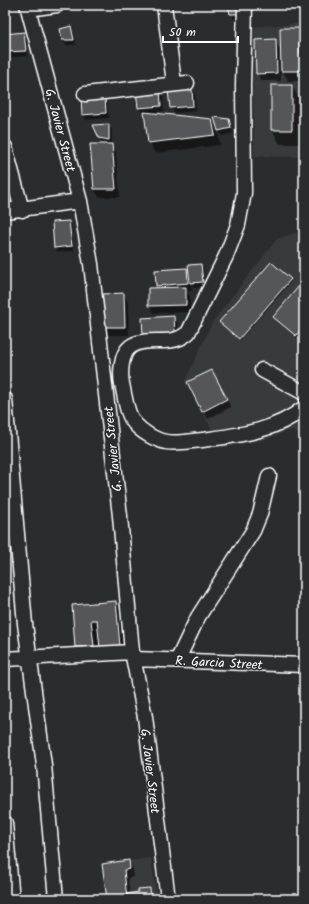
<svg xmlns="http://www.w3.org/2000/svg" width="309" height="904" font-family="Kalam,sans-serif">
<rect width="100%" height="100%" fill="#2a2d2e"/>
<filter id="ink" filterUnits="userSpaceOnUse"><feTurbulence type="fractalNoise" baseFrequency=".025" numOctaves="2"/><feDisplacementMap in="SourceGraphic" scale="8" xChannelSelector="R" yChannelSelector="G"/><feConvolveMatrix kernelMatrix="1 2 1 2 8 2 1 2 1" color-interpolation-filters="sRGB"/></filter>
<g filter="url(#ink)">
<path fill="#373a3b" d="M304,23V157L254,156L252,27Z
M304,230V438L291,430L267,439L222,448L185,381L213,321L277,239Z
M151,858L157,899H107L102,864Z"/>
<path fill="#0007" d="M229,5L243,19H234Z
M71,27L74,33L76,45H66L63,40Z
M304,29V81H288L281,69V81H261L257,73L275,40L281,51Z
M24,34L27,39L28,56L6,58L5,35Z
M292,86L300,100V144H280L272,130Z
M160,89L163,94L164,111L148,113L212,120L218,131L220,145L155,153L149,142L145,113H142L139,108Z
M192,89L195,94L196,111L174,113L171,107Z
M104,96L107,101L109,118L86,120L83,114Z
M228,120L233,133L222,136L219,131Z
M109,125L112,130V145L116,153L120,197H99L94,189L92,145H104L100,138Z
M69,222L72,227L74,251L58,252L55,247Z
M201,265L204,270L205,287L194,288L191,284L192,291H187L190,296V312L154,313L149,305L159,289L157,285L186,269L190,275Z
M290,280L291,282L240,340L222,324Z
M304,282V330L297,338L274,317Z
M124,294L128,302L129,335H108L103,327Z
M173,317L178,325L179,340L149,343Z
M216,379L231,407L208,419L203,411Z
M115,602L123,615L128,660L109,662L100,646L101,659L84,661L76,647L73,606Z
M129,861L133,869L134,877L128,878L130,895L149,889L153,899H108Z"/>
<path fill="#555758" stroke="#fff" d="M228,5H239L241,14H230Z
M71,26L74,40H62L60,29Z
M280,28H304V40L299,41L300,54H304V71H281Z
M24,32L26,51L5,52V34Z
M276,39L277,73L256,74L255,40Z
M271,85H292V130H271Z
M160,88L161,106L138,108L136,90Z
M192,88L193,106L170,108L168,90Z
M105,95L106,113L82,115L81,97Z
M144,112L212,119L215,135L148,143Z
M214,117L229,119L231,128L218,131Z
M109,124V140L99,138L93,125Z
M90,144H112L116,189H94Z
M69,221L72,246L54,248L52,222Z
M271,262L291,279L239,339L219,322Z
M201,264L203,282L190,283L188,265Z
M187,268L188,283L156,286L155,270Z
M304,280V326L296,336L273,317Z
M186,287V305L148,306V288Z
M124,293L125,327H102V294Z
M174,316L175,333L143,335L142,318Z
M212,370L227,399L202,412L187,382Z
M116,601L120,646L100,648L97,620H91L94,646L75,647L72,605Z
M129,860L130,869L124,870L127,899H107L102,864Z
M150,888L151,899H127V894L138,892V889Z"/>
<g fill="none" stroke-linecap="round" stroke-linejoin="round">
<g stroke="#fff" stroke-width="17">
<path id="minor" d="M27,5L80,201L91,264L120,516L132,652L145,717L168,899
M164,5L174,83
M245,5L243,85L244,193L238,225L226,256L188,333C185,335 181,338 177,339C164,344 142,337 130,347C121,354 120,373 122,384C125,396 126,414 135,424C142,432 155,440 166,442C177,444 190,441 202,440C239,435 274,432 304,408
M28,9L57,5
M85,94L187,83
M5,147L22,210
M5,211L80,201
M262,370L304,393
M5,399L25,624L44,765L56,899
M5,659L132,652
M134,659L304,665
M178,659L198,617L253,531L260,514L269,476
M5,823L12,899"/>
</g>
<use href="#minor" stroke="#2a2d2e" stroke-width="14"/>
</g>
</g>
<g text-anchor="middle" stroke-width="3" stroke-linejoin="round" paint-order="stroke">
<g font-size="13" fill="#fff" stroke="#2a2d2e">
<text transform="translate(61 130) rotate(75)" y="5">G. Javier Street</text>
<text transform="translate(112 449) rotate(-96)" y="5">G. Javier Street</text>
<text transform="translate(219 662) rotate(3)" y="5">R. Garcia Street</text>
<text transform="translate(151 771) rotate(83)" y="5">G. Javier Street</text>
</g>
</g>
<rect width="309" height="904" fill="none" stroke="#2a2d2e" stroke-width="20"/>
<rect x="10" y="10" width="289" height="884" fill="none" stroke="#fff" stroke-width="1.5" filter="url(#ink)"/>
<path d="M163 36v6h75v-6" fill="none" stroke="#ffffff" stroke-width="2"/>
<text x="169" y="36" font-size="12" fill="#ffffff" stroke="#2a2d2e" stroke-width="3" paint-order="stroke">50 m</text>
</svg>
